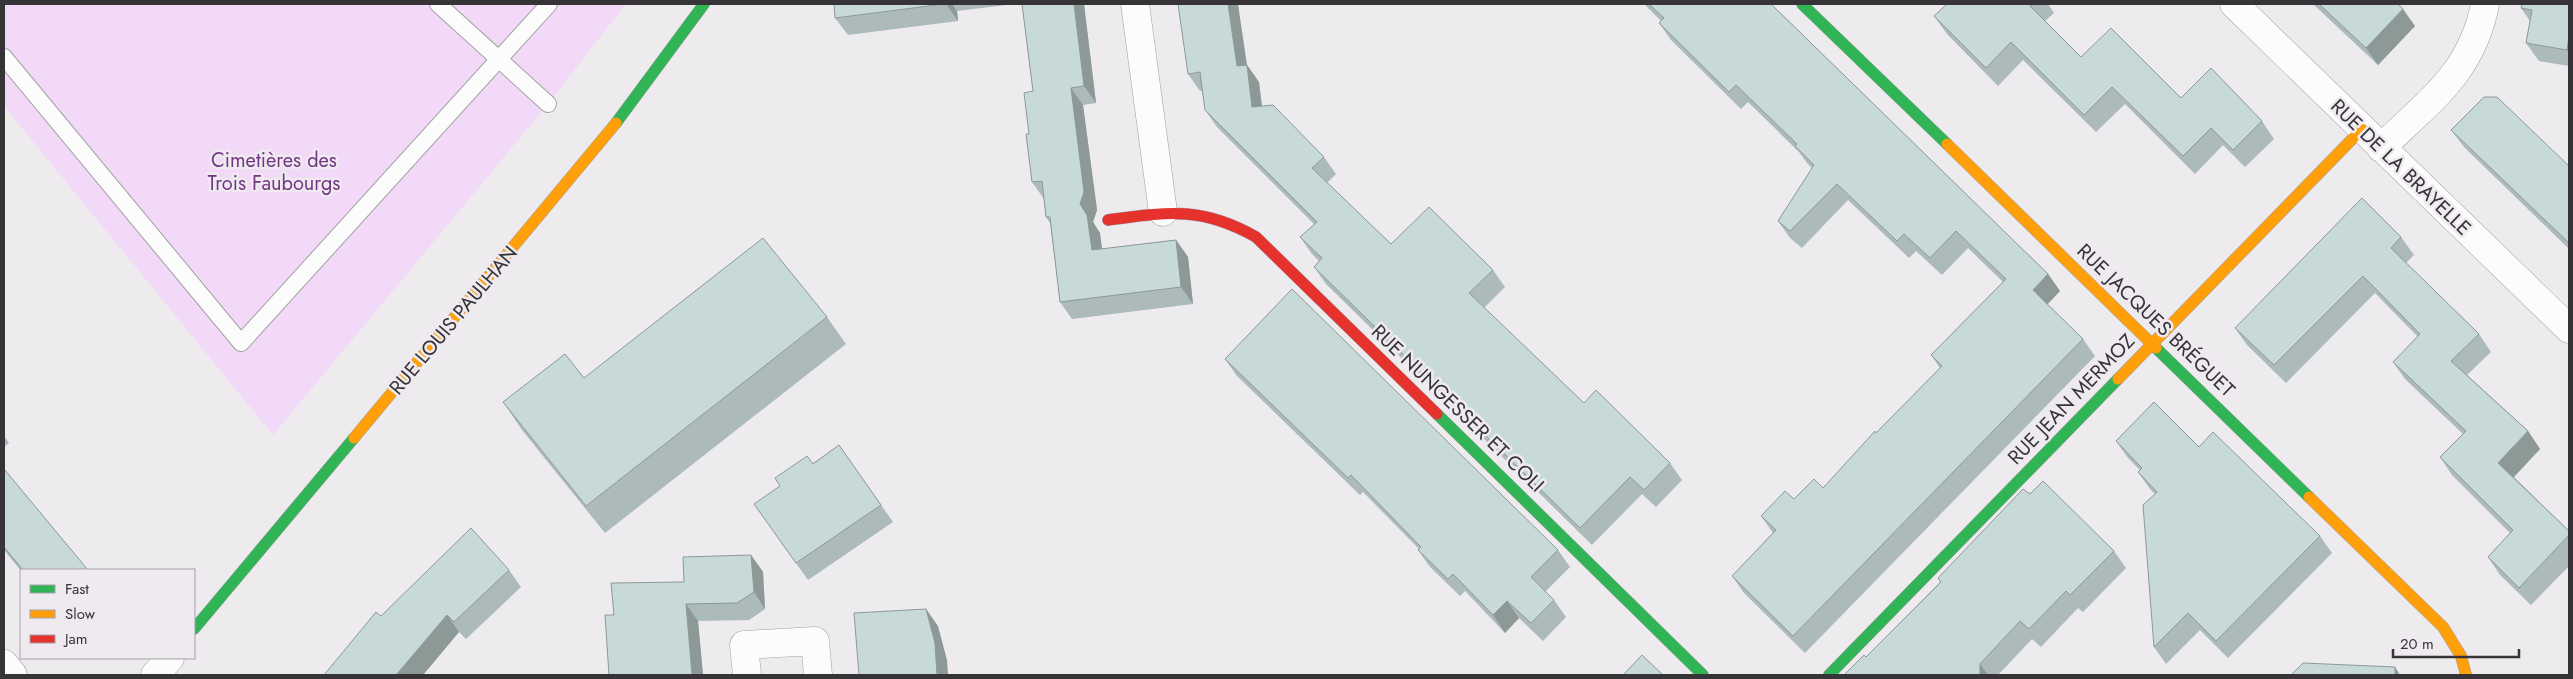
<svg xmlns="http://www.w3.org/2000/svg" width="2573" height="679" font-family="Jost,sans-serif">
<rect width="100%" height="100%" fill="#eeebef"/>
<path fill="#f1d9f7" d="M4,4H626L548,104L273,435L4,106Z"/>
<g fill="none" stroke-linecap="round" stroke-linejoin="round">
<g stroke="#a2a0a3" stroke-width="18">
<path id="lane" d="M438,4L548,104
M4,57L241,343L549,4"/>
</g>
<g stroke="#a2a0a3" stroke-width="29">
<path id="street" d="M1135,4L1163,212
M2234,4L2569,329
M2381,148C2429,101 2472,73 2485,4
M4,664L13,675
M155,675L170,658
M747,675L744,645L815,641L818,675"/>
</g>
<g stroke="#a2a0a3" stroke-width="12">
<path id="fast" d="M1802,4L1947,144
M616,123L704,4
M2156,348L2309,497
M1437,414L1703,675
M194,629L354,438
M1829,675L2118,379"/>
</g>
<g stroke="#a2a0a3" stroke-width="12">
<path id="slow" d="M1947,144L2156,348
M2118,379L2362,129
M354,438L616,123
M2309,497L2443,627L2461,656L2466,675"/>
</g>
<g stroke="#a2a0a3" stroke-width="12">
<path id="jam" d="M1108,220C1168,212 1201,206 1256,237L1437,414"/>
</g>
<use href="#lane" stroke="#fcfcfd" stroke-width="16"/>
<use href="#street" stroke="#fcfcfd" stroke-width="28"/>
<use href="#fast" stroke="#30b455" stroke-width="11"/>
<use href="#slow" stroke="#ff9f0a" stroke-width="11"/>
<use href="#jam" stroke="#e5322d" stroke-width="11"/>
</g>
<path fill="#acbbb9" d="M834,4H1015L957,11L958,21L848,35L835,18Z
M1022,4H1084L1096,103L1083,105L1097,210L1093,222L1100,233L1102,249L1176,240L1188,257L1193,304L1072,319L1060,302L1050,223L1046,217L1044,199L1032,182L1029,134L1033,91Z
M1644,4H1771L2048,274L2060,291L2047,304L2083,339L2095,356L1805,653L1744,593L1732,576L1773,533L1761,516L1794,499L1823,488L1940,368L1931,355L2003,282L1968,248L1942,275L1916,251L1909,258L1848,200L1802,248L1790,238L1778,221L1812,168L1807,163L1799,152L1748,102L1741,109L1671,40L1659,23L1661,21Z
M1947,4H2048L2054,13L2045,21L2081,57L2181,98L2262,121L2274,139L2245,167L2223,145L2195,174L2125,104L2096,132L2023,60L1998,86L1947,34L1934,16Z
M2313,4H2398L2415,26L2378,65Z
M2569,4V66L2539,61L2526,43L2530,21L2521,8Z
M1247,65L1259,82L1262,106L1324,157L1336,174L1327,183L1391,244L1493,270L1505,287L1484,308L1584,403L1670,463L1682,480L1656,507L1642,494L1592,545L1326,284L1314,267L1319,261L1312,254L1300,237L1315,225L1217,127L1205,110L1202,91H1200L1188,74Z
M2451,130L2569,166V249L2464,147Z
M2401,237L2414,255L2406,263L2479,334L2491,352L2467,375L2528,431L2540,449L2514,477L2569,531V566L2531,605L2500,575L2488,557L2510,533L2452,475L2440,457L2463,434L2405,379L2393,362L2418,337L2375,293L2286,383L2247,345L2235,328Z
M827,317L846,344L605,533L522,430L503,402L584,378Z
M1225,359L1558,550L1570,567L1545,592L1554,600L1566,617L1543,641L1519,618L1505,633L1465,591L1460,596L1430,567L1418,550L1419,549L1363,492L1360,495L1237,376Z
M4,436L9,443L4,447Z
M2116,441L2199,447L2320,536L2332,553L2228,658L2200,630L2166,664L2154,647L2155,494L2150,489L2138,472L2140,470L2128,458Z
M839,445L893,522L808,580L754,504Z
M4,469L88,570L21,571L4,550Z
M2030,494L2114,551L2126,568L2083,612L2078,608L2041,647L2032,639L1998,675H1844L1866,657L1940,582L1938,578Z
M751,555L763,572L765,609L749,620L698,621L703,675H609L684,582Z
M509,570L521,587L466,639L459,632L423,675L381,616Z"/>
<path fill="#8c9996" d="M946,4H952L957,11L958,21Z
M1074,4H1084L1096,103L1084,86Z
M1228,4H1238L1247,65L1259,82L1264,125L1252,107L1237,66Z
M2403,9L2415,26L2378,65L2366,48Z
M2569,36V53L2567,50Z
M1071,88L1083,105L1097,210L1093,222L1100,233L1104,267L1092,250L1080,204Z
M1176,240L1188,257L1193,304L1181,287Z
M2048,274L2060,291L2045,307L2033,290Z
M2528,431L2540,449L2511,480L2498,463Z
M751,555L763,572L765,609L754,592Z
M1507,601L1519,618L1505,633L1493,615Z
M686,604L698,621L703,675H692Z
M926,609L938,626L947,660L948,675H937Z
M447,615L459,632L423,675H396Z
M1980,664L1988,675H1982L1980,673Z
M2395,667L2400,675H2395Z"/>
<path fill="#c8dad7" stroke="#8c9996" d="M834,4H944L835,18Z
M1022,4H1074L1084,86L1071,88L1084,192L1080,204L1087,215L1092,250L1176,240L1181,287L1060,302L1050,217H1046L1042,181L1032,182L1026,134H1029L1024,93L1033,91Z
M1178,4H1228L1237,66L1247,65L1252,107L1273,105L1324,157L1312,168L1391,244L1429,207L1493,270L1469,293L1584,403L1596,390L1670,463L1644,490L1630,477L1580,528L1314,267L1322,258L1300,237L1317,222L1205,110L1200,72L1188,74Z
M1649,4H1771L2048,274L2033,290L2083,339L1793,636L1732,576L1776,530L1761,516L1785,491L1794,499L1814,479L1823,488L1875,431L1876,433L1942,366L1931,355L2006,279L1956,231L1930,258L1904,234L1897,241L1837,184L1790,231L1778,221L1814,165L1795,146L1797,144L1736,85L1729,92L1659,23L1664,18Z
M1947,4H2033L2030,6L2081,57L2111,28L2181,98L2211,68L2262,121L2233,150L2211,128L2183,156L2112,87L2084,115L2011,42L1986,68L1934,16Z
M2319,4H2398L2403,9L2366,48Z
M2522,4H2569V36L2567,50L2526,43L2532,10L2521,8Z
M2484,97H2497L2569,166V243L2451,130Z
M2362,198L2401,237L2391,248L2479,334L2451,361L2528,431L2498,463L2569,531V535L2519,588L2488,557L2513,530L2440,457L2466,431L2393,362L2420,334L2363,276L2274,365L2235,328Z
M763,238L827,317L586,506L503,402L565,354L584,378Z
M1292,289L1558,550L1531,577L1554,600L1531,623L1507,601L1493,615L1453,574L1448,579L1418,550L1421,547L1351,475L1348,478L1225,359Z
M2154,402L2199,447L2213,432L2320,536L2216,641L2188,613L2154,647L2143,505L2157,492L2138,472L2142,468L2116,441Z
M839,445L881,505L796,563L754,504L780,486L775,478L807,456L813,464Z
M4,469L88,570H23L4,547Z
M2043,481L2114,551L2070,595L2066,591L2029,629L2020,621L1980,664V673L1978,675H1844L1864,655L1866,657L1941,582L1938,578L2023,489L2030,494Z
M471,528L509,570L454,622L447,615L396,675H324L376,612L381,616Z
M751,555L754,592L737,603L686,604L692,675H609L605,615H614L611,583L684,582L683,557Z
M926,609L935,643L937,675H859L854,613Z
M1642,655L1663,675H1623Z
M2303,663L2395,667V675H2291Z"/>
<g text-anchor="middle" stroke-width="5" stroke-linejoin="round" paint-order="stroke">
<g font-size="20" fill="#733583" stroke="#efeaf0">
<text x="274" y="167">Cimetières des<tspan x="274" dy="23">Trois Faubourgs</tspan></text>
</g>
<g font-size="20" fill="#363436" stroke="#efeaf0">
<text transform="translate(2401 167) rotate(44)" y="7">RUE DE LA BRAYELLE</text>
<text transform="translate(453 320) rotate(-50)" y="7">RUE LOUIS PAULHAN</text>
<text transform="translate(2156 320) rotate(44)" y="7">RUE JACQUES BRÉGUET</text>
<text transform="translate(2071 399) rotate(-46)" y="7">RUE JEAN MERMOZ</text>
<text transform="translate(1458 408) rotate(44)" y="7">RUE NUNGESSER ET COLI</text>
</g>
</g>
<rect width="2573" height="679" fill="none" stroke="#363436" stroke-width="10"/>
<rect x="20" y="569" width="175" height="90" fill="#efeaf0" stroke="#a5a1a6"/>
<rect x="30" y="585" width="25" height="8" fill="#30b455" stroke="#a5a1a6"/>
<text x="65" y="594" font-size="15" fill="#363436">Fast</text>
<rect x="30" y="610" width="25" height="8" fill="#ff9f0a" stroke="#a5a1a6"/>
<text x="65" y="619" font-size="15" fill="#363436">Slow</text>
<rect x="30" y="635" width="25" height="8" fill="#e5322d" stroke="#a5a1a6"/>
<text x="65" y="644" font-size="15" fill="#363436">Jam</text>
<path d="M2393 649v8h126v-8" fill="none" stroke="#363436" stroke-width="2.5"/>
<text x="2400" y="649" font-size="15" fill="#363436" stroke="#efeaf0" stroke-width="4" paint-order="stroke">20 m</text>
</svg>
